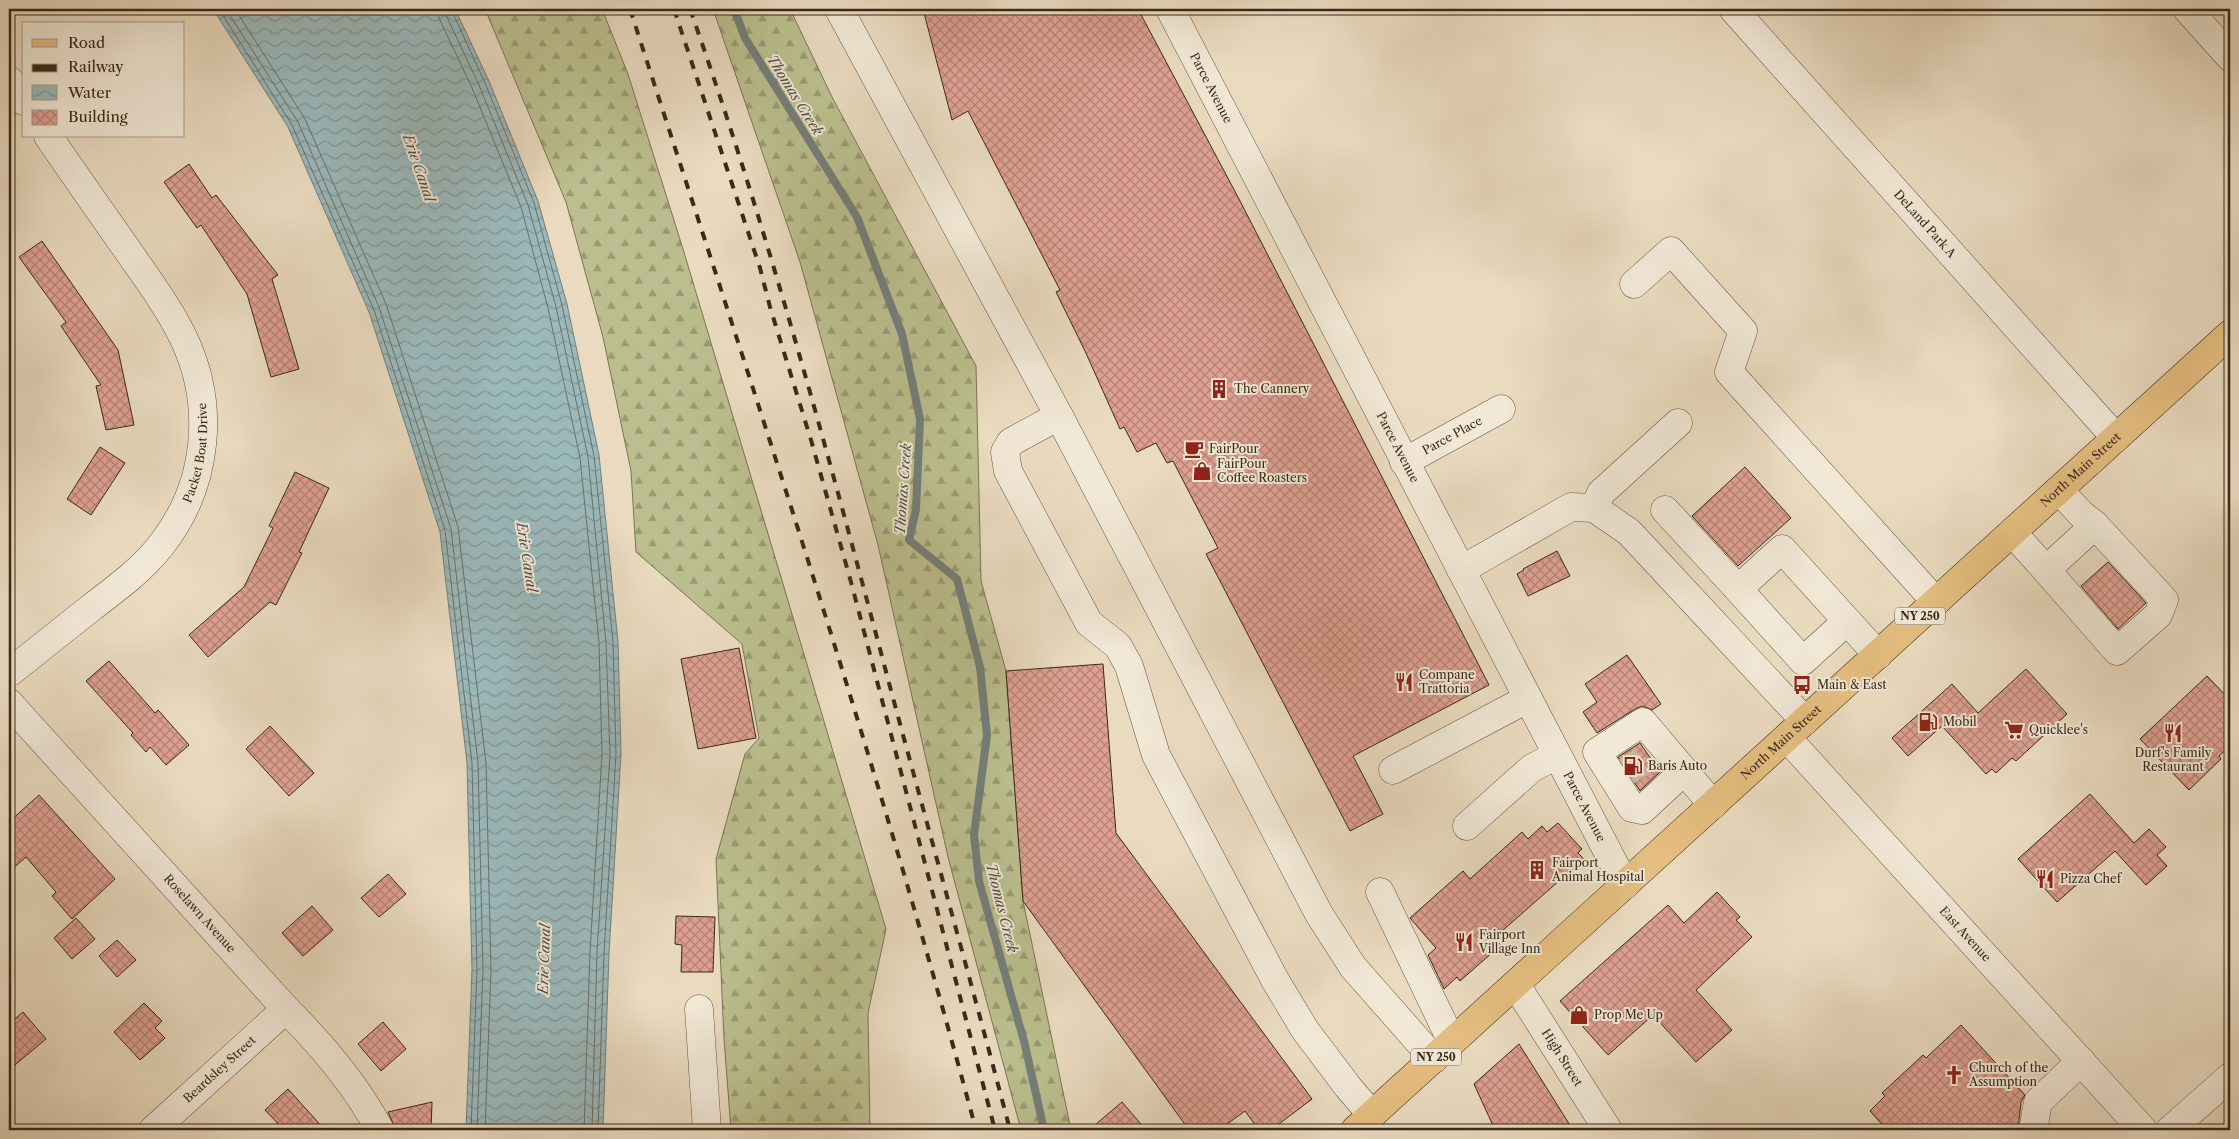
<svg xmlns="http://www.w3.org/2000/svg" width="2239" height="1139" font-family="'Libre Caslon Text',serif">
<defs>
<pattern id="forest-firs" width="22" height="20" patternUnits="userSpaceOnUse" patternTransform="scale(1.25)"><rect width="22" height="20" fill="#bbbf8f"/><path d="M5 1l3.5 6h-7zM16 11l3.5 6h-7z" fill="#999b74"/></pattern>
<pattern id="water-waves" width="16" height="10" patternUnits="userSpaceOnUse" patternTransform="scale(1.25)"><rect width="16" height="10" fill="#9bb9bb"/><path d="M0 5q4-4 8 0t8 0" fill="none" stroke="#7f9697"/></pattern>
<pattern id="building-cross-hatch" width="8" height="8" patternUnits="userSpaceOnUse" patternTransform="scale(1.25)"><rect width="8" height="8" fill="#dea091"/><path d="M0 0l8 8M0 8l8-8" fill="none" stroke="#b58275"/></pattern>
</defs>
<rect width="100%" height="100%" fill="#eadbc0"/>
<filter id="stains"><feTurbulence type="fractalNoise" baseFrequency=".004" numOctaves="4"/><feColorMatrix values="0 0 0 0 .2 0 0 0 0 .09 0 0 0 0 .02 0 0 0 .5 -.17"/></filter>
<radialGradient id="worn" r=".72"><stop offset=".6" stop-color="#630" stop-opacity="0"/><stop offset="1" stop-color="#630" stop-opacity=".3"/></radialGradient>
<path fill="url(#forest-firs)" stroke="#7a7454" d="M485,9H602L628,74L683,249L886,929L868,1013L870,1130H731L724,1039L716,859L745,754L759,738L742,644L636,552L631,471L603,337L566,202Z
M713,9H790L832,97L976,366L981,581L1006,671L1023,901L1071,1130H1021L948,857L878,545L800,262Z"/>
<path fill="url(#water-waves)" stroke="#747f7a" d="M213,9H455L489,81L538,201L567,304L599,455L618,642L621,754L609,953L603,1130H466L472,970L467,763L440,532L369,312L288,127Z"/>
<g fill="none" stroke-linecap="round" stroke-linejoin="round">
<path stroke="#6a716a" stroke-width="1" d="M219,9L292,125L374,310L445,530L472,763L477,970L471,1130
M226,9L298,122L379,307L451,529L478,763L483,970L477,1130
M235,9L305,119L386,304L458,527L486,763L491,970L485,1130
M437,9L439,18L472,88L521,207L548,308L580,458L599,643L602,754L590,952L584,1130
M445,9L446,15L479,85L528,205L556,307L588,457L606,643L610,754L597,952L592,1130
M451,9L485,83L534,203L562,305L594,456L613,642L616,754L604,953L598,1130"/>
<path stroke="#747f7a" stroke-width="8" d="M734,9L745,38L857,217L902,334L920,419L916,509L909,540L957,579L980,667L987,735L974,835L979,881L1025,1045L1044,1130"/>
</g>
<path fill="url(#building-cross-hatch)" stroke="#392918" d="M923,9H1138L1239,199L1489,685L1353,756L1383,814L1350,831L1206,554L1218,548L1173,461L1167,463L1156,443L1137,452L1124,427L1120,429L1085,351L1056,292L1060,290L968,111L952,120Z
M189,164L212,198L216,195L278,275L272,279L299,369L271,377L247,294L201,225L197,228L164,182Z
M42,241L118,350L134,425L106,430L96,386L101,385L61,326L66,322L19,257Z
M100,447L125,463L91,515L67,499Z
M1745,467L1791,518L1738,566L1692,516Z
M295,472L329,488L299,552L302,553L276,605L270,602L208,657L189,635L244,587L273,528L269,526Z
M1557,551L1570,576L1528,596L1517,574L1524,570L1523,569Z
M2108,562L2146,603L2118,629L2081,586Z
M739,648L756,738L698,749L681,659Z
M1627,655L1661,704L1652,710L1642,706L1635,709L1597,733L1583,712L1597,702L1585,684Z
M109,661L155,713L158,710L189,745L166,765L150,747L146,752L131,735L133,733L86,681Z
M1103,664L1116,833L1312,1099L1271,1130H1259L1245,1111L1219,1130H1189L1023,901L1006,671Z
M2026,669L2067,714L2016,761L2012,758L1996,773L1992,769L1986,774L1942,726L1908,756L1892,738L1952,684L1978,713Z
M2207,676L2230,700V746L2219,756L2221,759L2189,790L2140,739Z
M270,726L314,773L289,796L246,749Z
M1640,743L1660,772L1640,791L1618,757Z
M2090,794L2134,843L2149,829L2166,847L2157,855L2167,866L2146,885L2115,851L2057,902L2018,859Z
M39,795L115,879L72,919L52,896L56,892L26,857L9,872V822Z
M1558,823L1582,849L1578,853L1584,859L1494,938L1501,945L1460,981L1457,977L1444,989L1428,955L1436,948L1410,918L1463,871L1470,879L1522,832L1528,839L1542,826L1547,832Z
M388,874L406,894L379,917L361,898Z
M1717,892L1740,917L1736,920L1752,937L1696,990L1732,1030L1696,1062L1653,1015L1608,1055L1560,1001L1668,905L1684,923Z
M312,906L333,930L303,956L282,933Z
M676,916L715,917L713,972H681L682,945L675,944Z
M76,918L95,939L72,959L54,938Z
M117,940L136,960L117,977L99,956Z
M144,1003L162,1021L155,1028L165,1038L140,1060L114,1032Z
M23,1012L46,1039L9,1070V1024Z
M383,1022L406,1049L381,1071L358,1044Z
M1961,1025L2025,1095L2021,1102L2018,1130H1887L1870,1111L1885,1096L1882,1093L1923,1055L1926,1058Z
M1519,1044L1573,1130H1495L1474,1084Z
M288,1089L325,1130H284L265,1110Z
M432,1102L431,1130H396L388,1112Z
M1122,1102L1146,1130H1089Z"/>
<g fill="none" stroke-linecap="round" stroke-linejoin="round">
<path stroke="#c7b79e" stroke-width="28" stroke-dasharray="28 14" stroke-linecap="butt" d="M1619,776L1649,757"/>
<g stroke="#655642" stroke-width="29">
<g id="minor">
<path d="M839,9L1059,416L1319,914L1353,967L1434,1059"/>
<path id="s1" d="M1170,9L1625,885"/>
<path id="s2" d="M1733,9L2116,438"/>
<path d="M2187,9L2230,57"/>
<path d="M9,80L24,101"/>
<path d="M1634,284L1671,251L1743,331L1729,372L1936,602"/>
<path d="M1059,416L1011,442L1005,452L1008,471L1089,623L1118,646L1129,666L1156,755L1275,980L1305,1030L1348,1087L1372,1115"/>
<path id="s3" d="M1404,462L1501,409"/>
<path d="M1594,508L1601,493L1678,423"/>
<path d="M1665,510L1738,589"/>
<path d="M2012,532L2046,570L2095,525L2081,514L2059,490"/>
<path d="M1461,570L1571,507L1594,508L1629,532L1805,721"/>
<path d="M2046,570L2117,651L2158,615L2164,600L2095,525"/>
<path d="M1847,621L1803,661L1738,589L1782,549L1878,655"/>
<path id="s4" d="M9,673C37,651 64,629 92,607C117,588 143,569 162,544C208,485 216,405 183,337C168,306 146,277 126,248C100,211 74,174 48,136"/>
<path id="s5" d="M9,703L286,1009C322,1045 356,1085 380,1130"/>
<path id="s6" d="M1787,738L2143,1130"/>
<path d="M1393,770L1527,699"/>
<path d="M1684,771L1642,810L1632,808L1597,752L1643,722L1713,805"/>
<path d="M1467,826L1532,768L1557,755"/>
<path d="M1380,892L1452,1042"/>
<path id="s7" d="M1516,985L1608,1130"/>
<path d="M699,1009L707,1130"/>
<path id="s8" d="M153,1130L286,1009"/>
<path d="M2033,1130L2038,1102L2081,1061"/>
<path d="M2170,1130L2230,1077"/>
</g>
</g>
<g stroke="#392918" stroke-width="29">
<g id="major">
<path id="s9" d="M1355,1130L2230,334"/>
</g>
</g>
<use href="#minor" stroke="#f1e8d6" stroke-width="28"/>
<use href="#major" stroke="#e5be80" stroke-width="28"/>
<path stroke="#392918" stroke-width="4" stroke-dasharray="9 9" stroke-linecap="butt" d="M630,9C750,381 875,752 976,1130
M674,9L760,268L770,307L811,440L851,582L995,1130
M690,9C768,230 829,457 889,683C929,832 971,981 1010,1130"/>
</g>
<defs>
<g id="building-bare" transform="scale(1.5)"><path d="M-4-6H4V6H1V3H-1V6H-4ZM-2.5-4.3h1.7v1.8h-1.7ZM.8-4.3h1.7v1.8H.8ZM-2.5-1h1.7V.8h-1.7ZM.8-1h1.7V.8H.8Z" fill="#8f2418" stroke="#f1e8d6" stroke-width="2.5" paint-order="stroke"/></g>
<g id="cafe-bare" transform="scale(1.5)"><path d="M-5.5-4.5H6V0H3Q3 3.5 0 3.5H-2.5Q-5.5 3.5-5.5 0ZM3-3.2v2h1.7v-2ZM-6 4.5H4V6H-6Z" fill="#8f2418" stroke="#f1e8d6" stroke-width="2.5" paint-order="stroke"/></g>
<g id="shop-bare" transform="scale(1.5)"><path d="M-5-2.5h2.3a2.7 3.5 0 0 1 5.4 0H5L5.5 6h-11ZM-1.5-2.5h3a1.5 2.3 0 0 0-3 0Z" fill="#8f2418" stroke="#f1e8d6" stroke-width="2.5" paint-order="stroke"/></g>
<g id="restaurant-bare" transform="scale(1.5)"><path d="M-5-6h1v4h1v-4h1v4h1v-4h1v5L-1.5 .5V6h-2V.5L-5-1ZM5-6V6H3V1.5H1.5Q1.5-4 5-6Z" fill="#8f2418" stroke="#f1e8d6" stroke-width="2.5" paint-order="stroke"/></g>
<g id="bus-bare" transform="scale(1.5)"><path d="M-5-6H5V4H4V6H2V4H-2V6H-4V4H-5ZM-3.5-4V0h7V-4ZM-3.5 1.2v1.5H-2V1.2ZM2 1.2v1.5H3.5V1.2Z" fill="#8f2418" stroke="#f1e8d6" stroke-width="2.5" paint-order="stroke"/></g>
<g id="fuel-bare" transform="scale(1.5)"><path d="M-5.5-6h7V0h2V4h1.3V-2.5L3-4.5l.8-.8L6-3V5H2.5V1h-1V6h-7ZM-4.2-4.7v3.2H.2V-4.7Z" fill="#8f2418" stroke="#f1e8d6" stroke-width="2.5" paint-order="stroke"/></g>
<g id="supermarket-bare" transform="scale(1.5)"><path d="M-6-5.5h2.5l.6 2H6L4.5 2H-2.5L-4.4-4H-6ZM-1.5 3.2a1.3 1.3 0 1 0 .1 0ZM3 3.2a1.3 1.3 0 1 0 .1 0Z" fill="#8f2418" stroke="#f1e8d6" stroke-width="2.5" paint-order="stroke"/></g>
<g id="church-bare" transform="scale(1.5)"><path d="M-1.2-6h2.4v3.5h3.3v2.4h-3.3V6h-2.4V-.1h-3.3v-2.4h3.3Z" fill="#8f2418" stroke="#f1e8d6" stroke-width="2.5" paint-order="stroke"/></g>
</defs>
<g fill-rule="evenodd">
<use href="#building-bare" x="1219" y="389"/>
<use href="#cafe-bare" x="1194" y="449"/>
<use href="#shop-bare" x="1202" y="471"/>
<use href="#restaurant-bare" x="1404" y="682"/>
<use href="#bus-bare" x="1802" y="685"/>
<use href="#fuel-bare" x="1928" y="722"/>
<use href="#supermarket-bare" x="2014" y="730"/>
<use href="#restaurant-bare" x="2173" y="733"/>
<use href="#fuel-bare" x="1633" y="766"/>
<use href="#building-bare" x="1537" y="870"/>
<use href="#restaurant-bare" x="2045" y="879"/>
<use href="#restaurant-bare" x="1464" y="942"/>
<use href="#shop-bare" x="1579" y="1015"/>
<use href="#church-bare" x="1954" y="1075"/>
</g>
<g text-anchor="middle" stroke-width="4" stroke-linejoin="round" paint-order="stroke">
<g fill="#f1e8d6" stroke="#706251" stroke-width="1">
<rect x="1895" y="607.5" width="50" height="17" rx="4"/>
<rect x="1411" y="1048.5" width="50" height="17" rx="4"/>
</g>
<g font-size="11" font-weight="bold" fill="#392918">
<text x="1920" y="620">NY 250</text>
<text x="1436" y="1061">NY 250</text>
</g>
<g font-size="12" fill="#392918" stroke="#f1e8d6">
<text dy="4" stroke="none"><textPath href="#s1" startOffset="89">Parce Avenue</textPath></text>
<text dy="4" stroke="none"><textPath href="#s2" startOffset="288">DeLand Park A</textPath></text>
<text dy="4" stroke="none"><textPath href="#s3" startOffset="55">Parce Place</textPath></text>
<text dy="4" stroke="none"><textPath href="#s1" startOffset="494">Parce Avenue</textPath></text>
<text dy="4" stroke="none"><textPath href="#s4" startOffset="300">Packet Boat Drive</textPath></text>
<text dy="4" stroke="none"><textPath href="#s9" startOffset="981">North Main Street</textPath></text>
<text dy="4" stroke="none"><textPath href="#s9" startOffset="576">North Main Street</textPath></text>
<text dy="4" stroke="none"><textPath href="#s1" startOffset="899">Parce Avenue</textPath></text>
<text dy="4" stroke="none"><textPath href="#s5" startOffset="284">Roselawn Avenue</textPath></text>
<text dy="4" stroke="none"><textPath href="#s6" startOffset="265">East Avenue</textPath></text>
<text dy="4" stroke="none"><textPath href="#s7" startOffset="86">High Street</textPath></text>
<text dy="4" stroke="none"><textPath href="#s8" startOffset="90">Beardsley Street</textPath></text>
</g>
<g font-size="12" fill="#392918" stroke="#f1e8d6" text-anchor="start">
<text x="1234" y="393">The Cannery</text>
<text x="1209" y="453">FairPour</text>
<text x="1217" y="468">FairPour<tspan x="1217" dy="14">Coffee Roasters</tspan></text>
<text x="1419" y="679">Compane<tspan x="1419" dy="14">Trattoria</tspan></text>
<text x="1817" y="689">Main &amp; East</text>
<text x="1943" y="726">Mobil</text>
<text x="2029" y="734">Quicklee's</text>
<text x="2173" y="757" text-anchor="middle">Durf's Family<tspan x="2173" dy="14">Restaurant</tspan></text>
<text x="1648" y="770">Baris Auto</text>
<text x="1552" y="867">Fairport<tspan x="1552" dy="14">Animal Hospital</tspan></text>
<text x="2060" y="883">Pizza Chef</text>
<text x="1479" y="939">Fairport<tspan x="1479" dy="14">Village Inn</tspan></text>
<text x="1594" y="1019">Prop Me Up</text>
<text x="1969" y="1072">Church of the<tspan x="1969" dy="14">Assumption</tspan></text>
</g>
<g font-size="14" font-style="italic" fill="#524d41" stroke="#f1e8d6">
<text transform="translate(795 95) rotate(58)" y="5">Thomas Creek</text>
<text transform="translate(419 168) rotate(71)" y="5">Erie Canal</text>
<text transform="translate(903 489) rotate(-86)" y="5">Thomas Creek</text>
<text transform="translate(527 557) rotate(81)" y="5">Erie Canal</text>
<text transform="translate(1002 908) rotate(76)" y="5">Thomas Creek</text>
<text transform="translate(544 959) rotate(-88)" y="5">Erie Canal</text>
</g>
</g>
<rect width="2239" height="1139" fill="none" stroke="#eadbc0" stroke-width="30"/>
<rect x="10" y="10" width="2219" height="1119" fill="none" stroke="#392918" stroke-width="2.5"/>
<rect x="15" y="15" width="2209" height="1109" fill="none" stroke="#392918"/>
<rect x="22" y="22" width="162" height="115" fill="#f1e8d6" stroke="#a79c8a"/>
<rect x="32" y="39" width="25" height="8" fill="#e5be80" stroke="#a79c8a"/>
<text x="68" y="48" font-size="15" fill="#392918">Road</text>
<rect x="32" y="64" width="25" height="8" fill="#392918" stroke="#a79c8a"/>
<text x="68" y="72" font-size="15" fill="#392918">Railway</text>
<rect x="32" y="85" width="25" height="15" fill="url(#water-waves)" stroke="#a79c8a"/>
<text x="68" y="98" font-size="15" fill="#392918">Water</text>
<rect x="32" y="110" width="25" height="15" fill="url(#building-cross-hatch)" stroke="#a79c8a"/>
<text x="68" y="122" font-size="15" fill="#392918">Building</text>
<rect width="100%" height="100%" filter="url(#stains)"/>
<rect width="100%" height="100%" fill="url(#worn)"/>
</svg>
